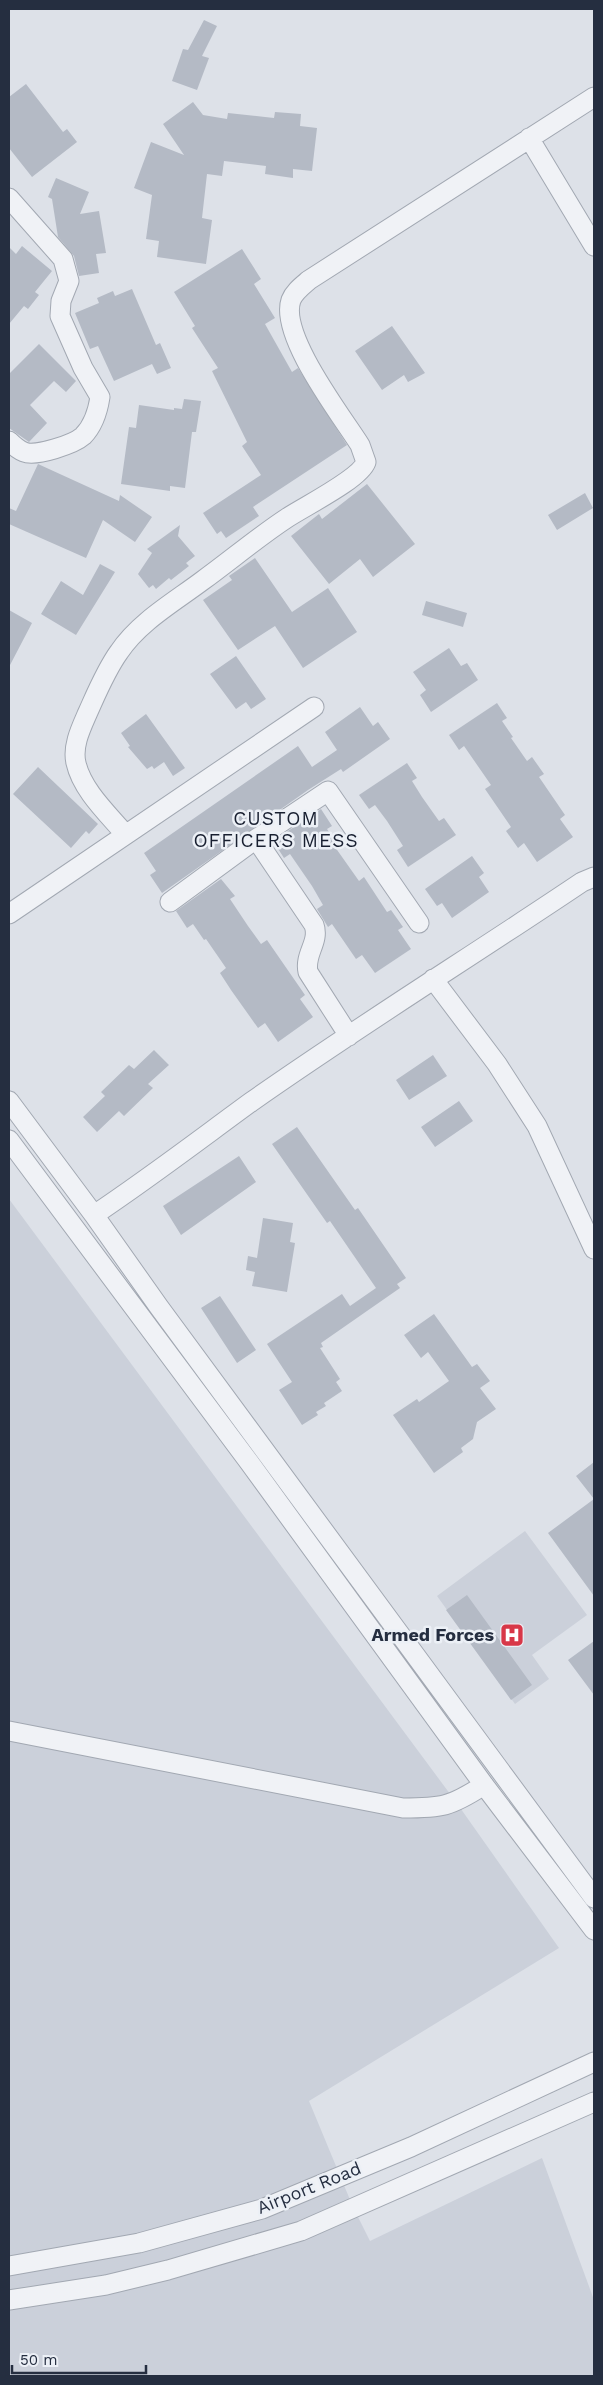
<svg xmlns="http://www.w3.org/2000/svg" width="603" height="2385" font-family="'Work Sans',sans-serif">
<rect width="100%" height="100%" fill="#dde1e8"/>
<path fill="#cbd0da" d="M9,1199L456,1802L559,1948L309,2101L353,2207L370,2241L542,2158L594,2300V2376H9Z
M525,1531L587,1615L532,1655L549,1679L515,1704L437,1596Z"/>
<path fill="#b4bac5" d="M204,20L217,26L202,56L209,58L197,90L172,81L183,49L188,50Z
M26,84L63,132L67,129L77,142L32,177L9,148V97Z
M193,102L203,115L227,119L228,113L274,118L275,112L301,114L300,126L317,128L312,171L293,169V178L265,174L266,166L224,161L222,176L207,174L202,218L212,220L206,264L157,257L159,241L146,239L152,195L134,188L151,142L184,155L163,124Z
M56,178L89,192L80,214L99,211L106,253L96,254L99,273L79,276L74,256L58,237L52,199L48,197Z
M22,246L52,271L35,292L39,295L28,309L24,306L9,324V247L16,254Z
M242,249L261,279L254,284L275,318L265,324L292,372L298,368L347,445L253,507L259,516L226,538L221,531L217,534L203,513L261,475L242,446L247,442L212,371L218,368L192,328L195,326L174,292Z
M132,289L156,345L160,343L171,368L157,374L152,364L114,381L98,346L90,349L75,313L99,303L97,298L113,291L115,296Z
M392,326L425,373L408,382L404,375L382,390L355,351Z
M39,344L76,381L66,392L54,381L30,405L47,423L29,442L9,428V374Z
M184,399L201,401L196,432H192L185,488L170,486V491L121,484L129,427L136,428L139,405L174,410V408L182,409Z
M38,464L119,501L120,495L152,517L135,542L103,520L86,558L9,524V508L16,511Z
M367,484L415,544L373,577L360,559L329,584L291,536L319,514L322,519Z
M585,493L593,508L557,530L548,515Z
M180,525L178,536L195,556L186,563L189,566L171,580L169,578L156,589L153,585L149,588L138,574L152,553L147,549Z
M255,558L292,612L328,588L357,632L303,668L275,626L238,650L203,600L232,580L229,576Z
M100,564L115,572L76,635L41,614L61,581L83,595Z
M426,601L467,613L463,627L422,615Z
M9,610L32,623L9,667Z
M449,648L461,666L467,663L478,680L431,712L420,695L426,690L413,672Z
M236,656L266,699L251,709L246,702L236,709L210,674Z
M497,703L507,718L502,721L513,737L511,738L527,761L532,757L544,774L539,777L565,815L560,819L573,837L537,862L524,843L518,848L506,831L511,827L485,789L491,785L464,746L459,750L449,735Z
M360,707L373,726L378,722L390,739L343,772L341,769L308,790L162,893L150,875L156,871L144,853L298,746L312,767L337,750L325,732Z
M146,714L185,768L173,776L164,762L154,769L152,766L147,769L128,747L130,746L121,733Z
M407,763L417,778L412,781L422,797L439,821L444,818L456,835L408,867L397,850L403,846L387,821L375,805L369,809L359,795Z
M38,767L98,824L89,834L86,831L71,848L13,794Z
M321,809L332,826L327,829L338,845L335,847L359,881L364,877L387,912L391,910L403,927L398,930L411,949L375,973L362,955L356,959L332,924L328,927L317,909L323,905L312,886L290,854L284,858L273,841Z
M472,856L484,873L479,877L489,892L452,918L442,903L437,906L425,889Z
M221,879L235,896L230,899L248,926L261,944L267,940L305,995L300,999L313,1017L278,1042L265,1023L258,1028L231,990L220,973L226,968L206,939L204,940L193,924L187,928L176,911Z
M154,1050L169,1065L148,1084L153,1088L124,1116L119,1111L97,1132L83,1117L105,1096L101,1092L129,1065L134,1069Z
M433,1055L447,1076L409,1100L396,1080Z
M459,1101L473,1121L435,1147L421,1127Z
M297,1127L355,1210L358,1208L406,1278L397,1284L400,1288L321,1343L323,1347L320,1348L340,1379L336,1382L342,1391L324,1403L326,1406L316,1412L318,1415L302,1425L279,1390L292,1382L267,1344L342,1294L350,1306L376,1288L330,1221L327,1223L272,1144Z
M239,1156L256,1182L181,1235L163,1206Z
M263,1218L293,1223L290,1242L295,1243L287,1292L252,1286L255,1272L246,1270L248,1256L257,1258Z
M220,1296L256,1350L237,1363L201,1308Z
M434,1314L472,1367L477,1364L490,1381L480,1388L496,1409L477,1422L473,1439L461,1448L463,1452L434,1473L393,1415L417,1399L419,1402L449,1381L428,1352L421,1358L404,1335Z
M594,1462V1596L548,1533L594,1499L576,1476Z
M467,1595L532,1685L511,1700L446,1610Z
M594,1641V1695L568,1660Z"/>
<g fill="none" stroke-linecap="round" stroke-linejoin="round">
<g stroke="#a2a8b2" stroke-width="21">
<path id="minor" d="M529,138L594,246
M9,198L63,259L69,281L61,301L60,316L83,368L100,397C98,410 93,426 83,436C74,444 36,457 24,452C19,450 13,445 9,441
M125,834C108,814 82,790 76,763C72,746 81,728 88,712C97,692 106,670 119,652C139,622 174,602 202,581C231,560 258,537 287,518C305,506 360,479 366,462L360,445C341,415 279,335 291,300C294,292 302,286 309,280L594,97
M256,839L314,925C320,942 304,954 308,972L349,1036
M170,902L256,839L328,791L419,923
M9,914L314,707
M433,979L497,1064L537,1126L594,1249
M9,1101L94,1215L159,1307L594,1898
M9,1140L249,1462L484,1785L594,1930
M94,1215C148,1179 199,1140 251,1102C359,1026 472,956 582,882L594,877
M9,1731L403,1808C442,1808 450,1807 484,1785
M9,2266L139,2243L262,2209L411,2147L594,2062
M9,2300L106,2285L168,2270L301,2231L594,2102"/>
</g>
<use href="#minor" stroke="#f0f2f6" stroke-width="19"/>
</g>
<defs>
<g id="hospital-square" transform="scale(1.25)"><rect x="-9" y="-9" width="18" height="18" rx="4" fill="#d83748" stroke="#ecf0f6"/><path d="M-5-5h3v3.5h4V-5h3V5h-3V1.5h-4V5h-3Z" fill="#fff"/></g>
</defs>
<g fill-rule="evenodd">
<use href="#hospital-square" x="512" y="1635"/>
</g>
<g text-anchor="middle" stroke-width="5" stroke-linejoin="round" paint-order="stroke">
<g font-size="18" font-weight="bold" fill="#252e40" stroke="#ecf0f6" text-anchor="end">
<text x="494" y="1641">Armed Forces</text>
</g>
<g font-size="18" fill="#252e40" stroke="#ecf0f6">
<text transform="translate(309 2188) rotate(-22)" y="6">Airport Road</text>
</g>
<g font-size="19" letter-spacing="1" fill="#181f30" stroke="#ecf0f6">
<text x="276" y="825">CUSTOM<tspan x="276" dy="22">OFFICERS MESS</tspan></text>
</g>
</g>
<rect width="603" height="2385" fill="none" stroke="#252e40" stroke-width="20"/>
<path d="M12 2365v8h134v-8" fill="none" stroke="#252e40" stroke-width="2.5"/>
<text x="20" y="2365" font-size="15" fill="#252e40" stroke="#ecf0f6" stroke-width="4" paint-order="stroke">50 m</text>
</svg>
